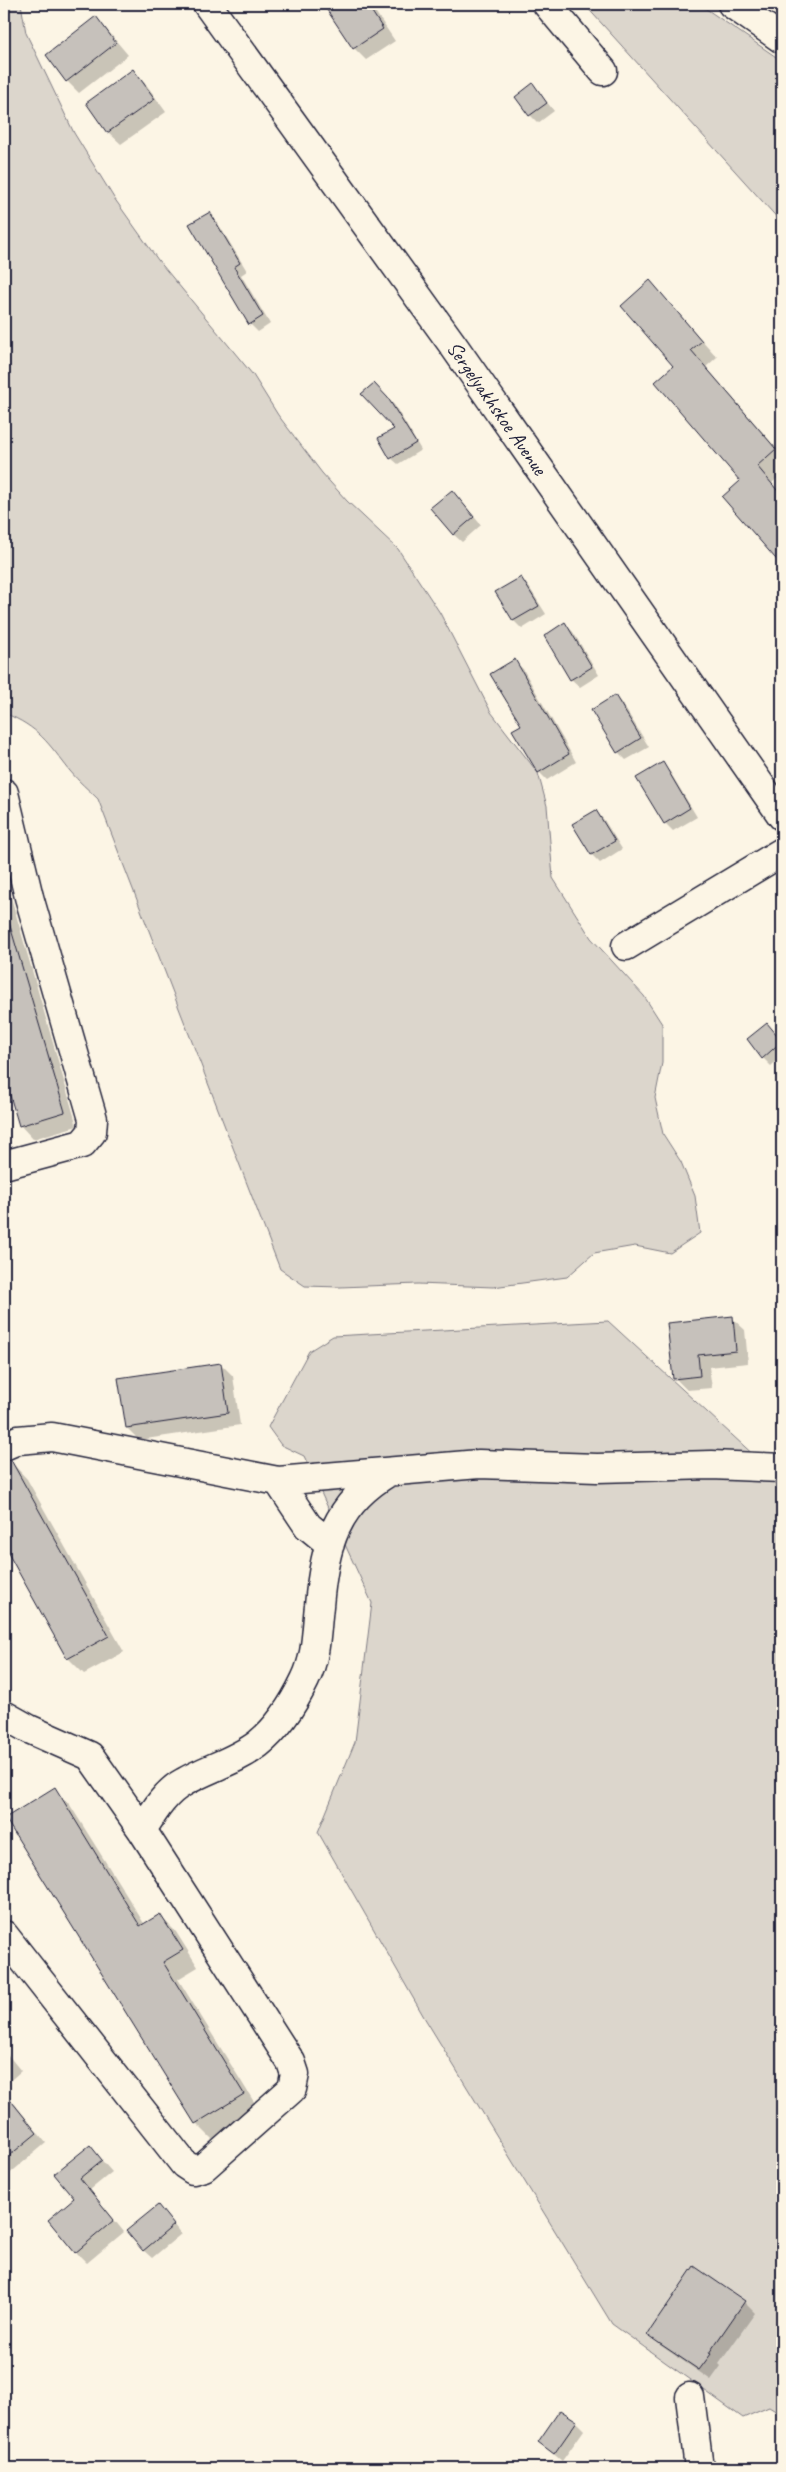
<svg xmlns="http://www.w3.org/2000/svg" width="786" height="2472" font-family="Caveat,sans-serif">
<rect width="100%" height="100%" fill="#fcf5e5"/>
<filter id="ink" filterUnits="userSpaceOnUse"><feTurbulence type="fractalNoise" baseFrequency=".02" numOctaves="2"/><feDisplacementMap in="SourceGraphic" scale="10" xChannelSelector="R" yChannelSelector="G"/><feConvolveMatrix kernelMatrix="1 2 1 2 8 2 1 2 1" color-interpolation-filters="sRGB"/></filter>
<g filter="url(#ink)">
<path fill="#dcd6cc" stroke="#7f7c84" d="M4,4H21L26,33L74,133L114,198L158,260L253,375L278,415L322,473L347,501L398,549L440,613L491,712L538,773L547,806L553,878L591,938L644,996L662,1024V1063L655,1098L663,1134L681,1162L695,1196L700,1233L670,1253L635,1246L594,1253L567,1277L493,1287L418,1284L340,1287L305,1286L280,1269L98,799C89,790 78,781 70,771C48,743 39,727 4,713Z
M584,4H699L782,61V223Z
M608,1321L782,1481V2415L769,2407L743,2418L612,2324L424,2017L318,1832L355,1742L372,1603L304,1456L281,1445L268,1427L309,1351L333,1336Z"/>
<path fill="#0003" d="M325,4H370L395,41L366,60L354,48Z
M96,17L128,55L79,93L67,81Z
M133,71L145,83L166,112L121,144L108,132L88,104Z
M533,85L554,111L538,123L530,115Z
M209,214L217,222L247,271L241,275L270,324L258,332L250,324Z
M650,282L717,357L706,367L782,455V474L772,483L782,495V564L723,497L742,481L675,366Z
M374,384L395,406L421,450L398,464L391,458L396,429Z
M460,500L481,525L462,542L453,534Z
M521,579L529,587L546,614L522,629L514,621L497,593Z
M565,624L573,632L599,675L580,687L571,679Z
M514,661L523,669L576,762L547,780L539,772L523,725Z
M615,696L623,705L649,747L626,760L618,752Z
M662,764L670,772L697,817L673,831L665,823Z
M596,811L604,820L622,849L600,863L592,855L574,825Z
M4,873L77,1126L33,1139L20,1125L4,1071Z
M775,1032L782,1041V1056L771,1066L763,1058Z
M732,1318L745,1330L748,1363L709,1367L712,1388L687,1390L675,1378Z
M221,1364L233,1376L240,1425L139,1440L127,1428Z
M12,1463L27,1479L124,1652L84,1674L68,1658L4,1543V1468Z
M54,1789L70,1805L145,1925L160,1916L176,1932L198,1967L178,1979L259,2110L212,2139L196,2123Z
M4,2050L21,2071L4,2086Z
M4,2091L46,2143L8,2175L4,2171Z
M90,2147L112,2172L90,2190L124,2232L87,2263L76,2252V2199L56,2174Z
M166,2215L181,2234L152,2258L143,2250Z
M744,2302L755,2313L719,2364L721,2366L711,2380L660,2345L649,2334Z
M576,2422L584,2430L562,2461L539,2442Z"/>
<path fill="#c6c1bb" stroke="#22223b" d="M323,4H367L383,29L353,49Z
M96,16L116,43L66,82L46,55Z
M133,69L155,99L107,133L86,103Z
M533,83L547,103L529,116L515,97Z
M210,212L240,263L234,267L263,316L249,325L189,224Z
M650,280L702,341L691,350L776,449L757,466L782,496V566L722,497L740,481L655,382L673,366L621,306Z
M374,383L388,398L416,443L390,459L378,438L394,429L361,394Z
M452,490L474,517L453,535L430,508Z
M521,577L539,606L513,621L495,592Z
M565,622L592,667L570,680L544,636Z
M515,659L569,754L538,773L512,730L521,725L490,674Z
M615,695L641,738L617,753L591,710Z
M663,762L690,808L664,824L636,778Z
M596,810L615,841L591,855L572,824Z
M8,919L65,1112L19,1126L4,1075V920Z
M767,1023L782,1041L762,1059L747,1039Z
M733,1316L736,1351L698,1355L700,1376L673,1379L667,1323Z
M221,1363L228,1413L126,1428L118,1378Z
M11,1460L109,1636L67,1659L4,1546V1461Z
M55,1787L140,1926L160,1914L183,1950L163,1962L244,2094L195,2124L5,1818Z
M4,2092L37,2133L4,2160Z
M90,2145L102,2160L80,2178L114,2220L75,2253L48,2220L74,2198L54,2174Z
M158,2205L174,2225L143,2251L126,2231Z
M694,2266L745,2301L709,2353L711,2354L699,2370L647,2335Z
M560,2410L577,2421L554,2454L538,2442Z"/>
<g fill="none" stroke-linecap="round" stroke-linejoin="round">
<g stroke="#22223b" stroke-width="31">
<path id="minor" d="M547,4L603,71
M732,4L782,39
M4,793L29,897L93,1119L92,1132L82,1144L4,1165
M626,946L782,852
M4,1446L18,1440L52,1437L278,1481L479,1464L597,1468L712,1465L782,1468
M278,1481L308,1526L330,1544
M4,1715L29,1729L90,1756L142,1830L291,2062L295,2074L292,2089L204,2167L193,2170L184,2164L4,1935
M142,1830C153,1813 165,1792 184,1782C208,1768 236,1761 258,1744C278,1728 294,1703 305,1680C317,1656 316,1631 319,1606C324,1546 335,1504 389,1472
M690,2397L699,2468"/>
</g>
<g stroke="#22223b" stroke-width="31">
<path id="major" d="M207,4L453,345L782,816"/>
</g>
<use href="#minor" stroke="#fcf5e5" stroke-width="28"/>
<use href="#major" stroke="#fcf5e5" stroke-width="28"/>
</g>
</g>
<g text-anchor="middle" stroke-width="4" stroke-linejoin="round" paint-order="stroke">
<g font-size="21" fill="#22223b" stroke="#fcf5e5">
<text transform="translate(497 408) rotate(55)" y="7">Sergelyakhskoe Avenue</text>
</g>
</g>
<rect width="786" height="2472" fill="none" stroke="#fcf5e5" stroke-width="20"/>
<rect x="10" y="10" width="766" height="2452" fill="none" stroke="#22223b" stroke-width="2" filter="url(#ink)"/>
</svg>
